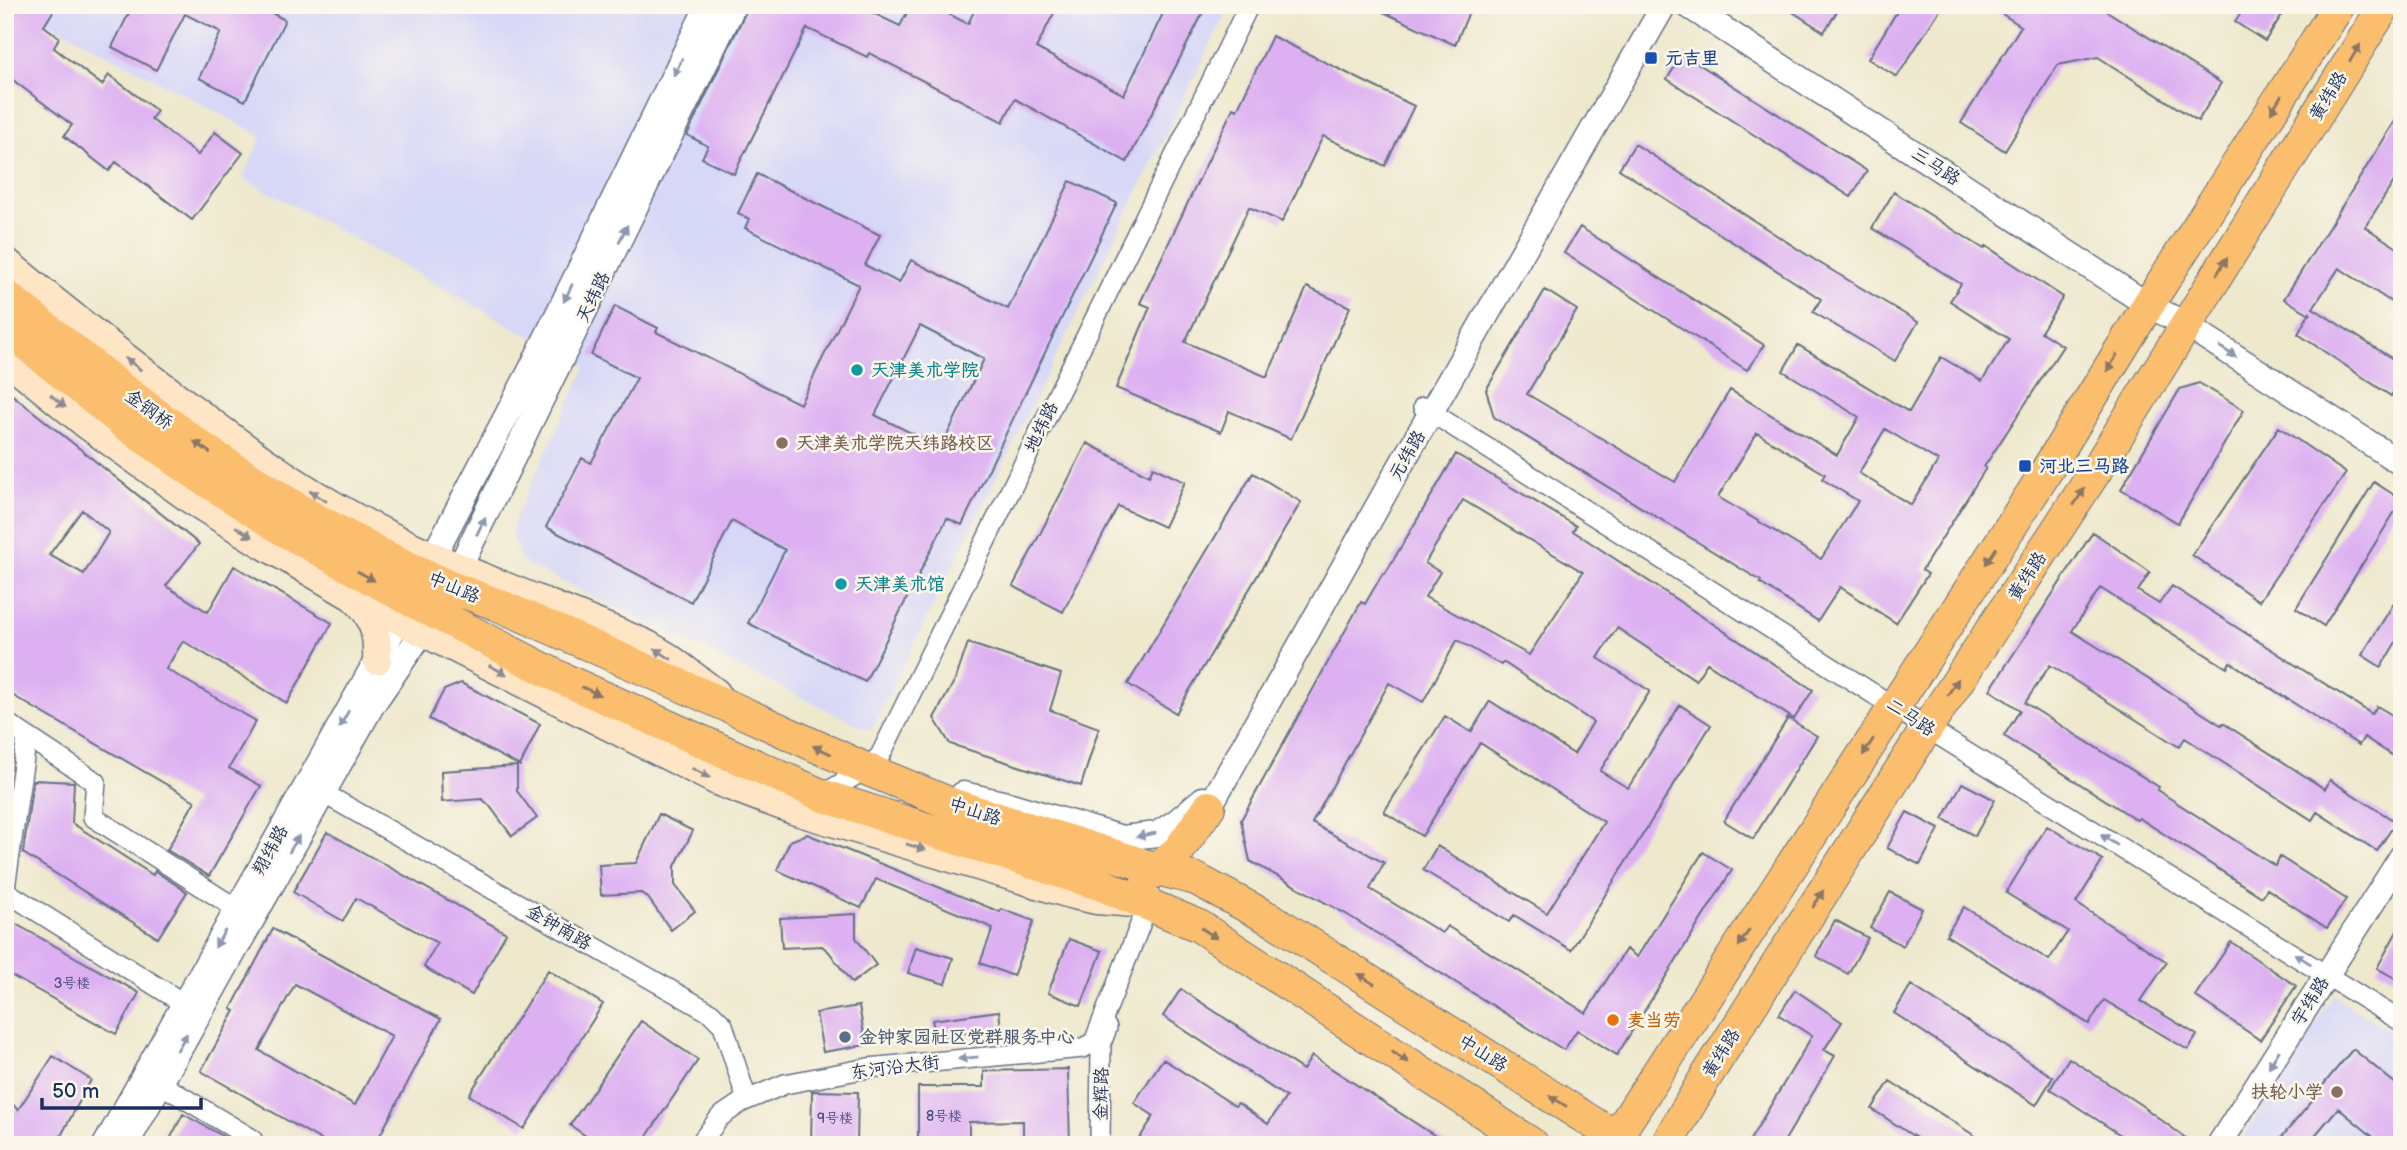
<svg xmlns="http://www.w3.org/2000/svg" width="2407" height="1150" font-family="'Balsamiq Sans','LXGW WenKai TC',sans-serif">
<rect width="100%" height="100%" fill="#fbf7ec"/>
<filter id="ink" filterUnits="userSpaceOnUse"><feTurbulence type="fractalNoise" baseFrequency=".0143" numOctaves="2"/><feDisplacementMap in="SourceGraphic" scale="14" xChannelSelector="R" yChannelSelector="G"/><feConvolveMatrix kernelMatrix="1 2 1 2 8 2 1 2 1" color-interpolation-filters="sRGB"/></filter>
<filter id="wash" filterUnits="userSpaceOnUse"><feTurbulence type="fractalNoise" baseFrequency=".00686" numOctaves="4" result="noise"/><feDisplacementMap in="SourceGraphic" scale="28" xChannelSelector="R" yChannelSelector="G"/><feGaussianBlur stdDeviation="1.57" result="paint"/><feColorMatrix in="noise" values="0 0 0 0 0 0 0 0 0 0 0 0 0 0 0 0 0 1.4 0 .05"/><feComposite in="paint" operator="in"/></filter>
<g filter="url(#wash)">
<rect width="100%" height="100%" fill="#eee8cd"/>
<path fill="#d7d7f8" d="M15,5H1230L871,731L526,564L519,556L515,544L512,533L515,518L586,367L243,178L262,136Z
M2334,995L2402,1039V1145H2238Z"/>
<g id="blocks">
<path fill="#ddb0f2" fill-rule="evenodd" d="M5,5H57L44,26L59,37L54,48L102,85L109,75L157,111L151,119L198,155L215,132L243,153L192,220L116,162L109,171L64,136L72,125L5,74Z
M133,5H257L285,20L245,101L199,78L221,32L185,14L156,70L112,47Z
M749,5H856L900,26L911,5H931L968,24L977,5H1058L1036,48L1124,95L1167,5H1207L1127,162L1015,99L1003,122L869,53L867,57L807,28L734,174L702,158L708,146L687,135Z
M1368,5H1472L1455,45Z
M1782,5H1841L1824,32Z
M1901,5H1943L1897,77L1868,59Z
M1988,5H2097L2221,83L2198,121L2098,57L2058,65L2005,151L1961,123L2021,26Z
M2246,5H2288L2265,41L2235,22Z
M1272,36L1414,106L1385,166L1323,136L1282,222L1249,207L1185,342L1267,377L1307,287L1350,307L1291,439L1229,411L1221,432L1116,388L1150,307L1140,303L1233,108L1237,110Z
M1683,54L1867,171L1851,197L1667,79Z
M2402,110V169L2365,227L2402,251V309L2339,268L2313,308L2402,365V378L2391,396L2298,334L2310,312V314L2284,299Z
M1635,144L1818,262L1918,322L1895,361L1813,312L1821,299L1619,169Z
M757,174L880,235L865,265L899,283L911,260L1008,309L1070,181L1117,203L962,525L947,518L865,682L748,623L785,550L732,521L691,602L546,527L582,458L591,463L637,378L591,355L615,306L658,328L656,332L800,404L859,285L745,228L749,219L738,213ZM920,326L984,359L941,448L875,415Z
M1894,192L1984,249L1986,246L2063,297L2041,332L2063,346L1984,467L1986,468L1922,570L1928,574L1896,623L1840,587L1818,621L1760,583L1761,581L1494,417L1486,390L1545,290L1577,310L1527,394L1675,482L1730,390L1837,455L1859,417L1783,371L1798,345L1909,412L1941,357L1982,381L2009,339L1950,301L1961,284L1872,228ZM1885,429L1938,461L1911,505L1859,473ZM1757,433L1825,474L1822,479L1858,501L1821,559L1718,497Z
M1580,227L1764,345L1747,370L1564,253Z
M2199,383L2244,410L2178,523L2121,489L2180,389Z
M5,389L199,544L166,586L208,612L234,566L332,623L287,703L183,641L166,669L256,721L229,768L261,786L209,876L167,850L195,801L5,691ZM82,510L109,532L84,574L49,555Z
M2279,427L2346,473L2259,601L2192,555Z
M1087,443L1149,476L1153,467L1185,482L1164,527L1118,506L1063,612L1013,586Z
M1456,454L1576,526L1573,531L1813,690L1794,719L1707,663L1696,680L1617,628L1598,658L1650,691L1600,771L1628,788L1680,705L1711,725L1571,950L1514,915L1509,922L1423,870L1437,846L1547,913L1604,822L1480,743L1422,836L1384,812L1445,716L1471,732L1490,701L1574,754L1593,722L1503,662L1501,665L1457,640L1423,702L1389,683L1312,823L1384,863L1370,889L1442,933L1447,926L1586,1013L1626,949L1637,957L1703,852L1732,870L1617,1055L1577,1030L1564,1050L1346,914L1250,861L1241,820L1361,602L1365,604L1383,573L1385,574ZM1463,500L1583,572L1529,655L1425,597L1440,572L1425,563Z
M1253,473L1301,502L1176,713L1128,684Z
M2374,482L2402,500L2324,626L2296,608Z
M2093,532L2150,572L2138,591L2159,604L2172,586L2372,714L2377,706L2402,721V762L2364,737L2359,745L2230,662L2227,668L2100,588L2072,631L2221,725L2223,723L2325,789L2330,780L2396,822L2377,851L2317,812L2312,820L2185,738L2179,747L2050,665L2025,703L2159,787L2157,790L2275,866L2280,857L2346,899L2327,928L2267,889L2262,897L2139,818L2137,820L2004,736L2020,710L1990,690Z
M2402,590V632L2381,667L2362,655Z
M968,643L1061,674L1050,710L1099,728L1081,786L950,744L934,718L956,678Z
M461,683L540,724L520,766L429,719L444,690Z
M1788,718L1817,736L1753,839L1724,821Z
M517,766V791L537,818L512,836L489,805L482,799L442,802L441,771Z
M33,780L74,782L72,823L153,875L155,871L187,892L158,938L23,853Z
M1962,783L1995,800L1975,836L1943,819Z
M1907,812L1939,829L1920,865L1887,848Z
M659,814L693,831L675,866V885L695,911L671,930L648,898L641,893L601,895L599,865L636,863Z
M2047,826L2103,860L2076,903L2167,962L2141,1001L2197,1035L2188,1050L2104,1000L2089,1024L1946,935L1964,907L2049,960L2068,931L2006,893Z
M327,832L506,933L472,995L424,967L437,943L356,898L343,921L293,892Z
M807,834L1000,912L1001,909L1034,921L1013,976L980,963L993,928L876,879L861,908L777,870L790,841Z
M1890,892L1922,909L1903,946L1870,928Z
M856,914V938L876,965L852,983L829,952L822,946L782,948L780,918Z
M5,918L139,993L116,1034L5,972Z
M1835,920L1868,938L1848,974L1816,956Z
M2402,922V982L2377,968Z
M273,929L441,1019L375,1145H330L201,1071L235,1011L231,1009ZM295,984L392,1036L355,1105L259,1050Z
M1069,939L1102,951L1081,1006L1048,993Z
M2231,942L2296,986L2260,1040L2195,996Z
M916,947L953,958L945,984L908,973Z
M548,970L603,1004L524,1129L469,1095Z
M1911,985L2053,1077L2036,1105L1894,1013Z
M1181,989L1303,1070L1312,1056L1449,1145H1135L1154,1116L1134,1103L1163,1059L1235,1106L1238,1103L1268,1124L1286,1097L1163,1016Z
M1795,990L1842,1022L1824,1050L1835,1056L1782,1145H1747L1812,1036L1779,1015Z
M859,1006L866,1045L823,1052L816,1013Z
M999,1011L1001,1028L936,1037L932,1020Z
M641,1021L698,1060L641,1145H599L570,1125Z
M2353,1049L2402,1089V1131L2391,1145H2383L2338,1108L2307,1145H2275L2320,1092L2318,1091Z
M53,1056L91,1080L56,1145H5V1096L18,1110Z
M2069,1058L2141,1105L2195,1145H2136L2050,1089Z
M1068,1069L1070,1145H1023V1121L969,1122V1145H918V1087H984V1071Z
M1890,1081L1989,1145H1927L1872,1109Z
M812,1091L858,1092L857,1145H811Z
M183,1114L228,1139L236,1145H167Z"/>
</g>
</g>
<g filter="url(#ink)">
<use href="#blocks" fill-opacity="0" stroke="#657085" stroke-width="2"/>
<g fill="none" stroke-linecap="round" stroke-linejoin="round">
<g stroke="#657085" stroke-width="22">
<path id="minor" d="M1423,407L1927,728L2402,1022
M5,722L96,782L93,817L237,909
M323,793L711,1013L723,1025L747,1100
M817,798L866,769L880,756L1249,5
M5,888L27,737
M5,891L183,1003
M159,1083L252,1139L248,1145
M699,1145L720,1117L742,1102L785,1084L868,1068L1083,1048L1094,1042L1151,897
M1100,1145L1101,1044L1107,1028"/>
</g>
<g stroke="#657085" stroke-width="27">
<path id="tertiary" d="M1687,5L2148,305L2185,324L2402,464
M425,572L531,369L708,5
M452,583L734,5
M963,794L1011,805L1122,838L1157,834L1176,822L1203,799
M1200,824L1386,491L1664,5
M105,1145L408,604
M126,1145L373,704L432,618
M2219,1145L2402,856"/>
</g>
<g stroke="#657085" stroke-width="31">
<path id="secondary" d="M5,261C65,311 126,359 189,406C235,440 282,476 333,505C429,562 545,600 648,645L668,657L716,693
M5,358L87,425L190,499L261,543L350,595L719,782L793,810L1070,894L1097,900L1135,903
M355,599C374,615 378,636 377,660"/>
</g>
<g stroke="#657085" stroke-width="34">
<path id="primary" d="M5,295L122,389L205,450L301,511L378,553L450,587L496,604L737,710L866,769L954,805L1157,869L1196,879L1276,922L1628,1145
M5,327L126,425L199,476L285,531L410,600L561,678L821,795L1102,885L1199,926L1533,1145
M1147,877L1179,850L1209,807
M1611,1145L2042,478L2148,305L2339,5
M1666,1145L1704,1080L1927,728L2095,472L2385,5"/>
</g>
<use href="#minor" stroke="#fff" stroke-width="19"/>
<use href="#tertiary" stroke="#fff" stroke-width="24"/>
<use href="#secondary" stroke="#fde5c5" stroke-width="28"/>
<use href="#primary" stroke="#fabe6e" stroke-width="32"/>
</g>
<defs><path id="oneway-solid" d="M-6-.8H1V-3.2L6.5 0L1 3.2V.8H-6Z" transform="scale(1.75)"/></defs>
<g fill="#8a7666">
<use href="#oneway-solid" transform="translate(2355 53) rotate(-58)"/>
<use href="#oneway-solid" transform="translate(2276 104) rotate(122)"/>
<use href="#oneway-solid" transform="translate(2222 266) rotate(-58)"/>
<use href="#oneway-solid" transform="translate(2112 363) rotate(121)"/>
<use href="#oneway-solid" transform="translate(202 447) rotate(-145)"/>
<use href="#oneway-solid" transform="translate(2079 497) rotate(-57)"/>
<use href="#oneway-solid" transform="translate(1991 556) rotate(123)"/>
<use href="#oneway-solid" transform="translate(366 576) rotate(29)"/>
<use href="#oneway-solid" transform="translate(1953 687) rotate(-57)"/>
<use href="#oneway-solid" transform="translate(591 691) rotate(24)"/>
<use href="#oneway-solid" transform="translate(1868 747) rotate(123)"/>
<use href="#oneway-solid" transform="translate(822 750) rotate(-156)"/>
<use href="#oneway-solid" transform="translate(1818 899) rotate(-58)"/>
<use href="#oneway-solid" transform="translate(1209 933) rotate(33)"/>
<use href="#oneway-solid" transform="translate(1744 938) rotate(123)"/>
<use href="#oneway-solid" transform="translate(1366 979) rotate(-148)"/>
<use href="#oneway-solid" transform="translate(1400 1057) rotate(33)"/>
<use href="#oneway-solid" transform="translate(1558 1101) rotate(-148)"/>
</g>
<g fill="#8d97ae">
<use href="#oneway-solid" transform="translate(678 67) rotate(116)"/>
<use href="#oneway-solid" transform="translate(623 234) rotate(-64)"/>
<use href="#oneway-solid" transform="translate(568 293) rotate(116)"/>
<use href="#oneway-solid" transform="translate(2228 352) rotate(33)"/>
<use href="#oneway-solid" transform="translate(481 526) rotate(-64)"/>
<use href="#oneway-solid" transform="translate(344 719) rotate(119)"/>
<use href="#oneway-solid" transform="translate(1146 835) rotate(169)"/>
<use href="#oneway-solid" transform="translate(2109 840) rotate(-148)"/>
<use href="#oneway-solid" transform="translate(294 844) rotate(-60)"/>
<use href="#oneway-solid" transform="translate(220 939) rotate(120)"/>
<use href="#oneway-solid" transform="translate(2303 959) rotate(-148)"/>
<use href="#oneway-solid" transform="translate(182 1042) rotate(-60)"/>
<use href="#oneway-solid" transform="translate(968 1058) rotate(174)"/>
<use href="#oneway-solid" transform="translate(2274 1059) rotate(122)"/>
</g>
<g fill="#8c8a92">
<use href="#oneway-solid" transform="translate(133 364) rotate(-143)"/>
<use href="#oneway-solid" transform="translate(58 401) rotate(40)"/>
<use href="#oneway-solid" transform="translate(318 496) rotate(-148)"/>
<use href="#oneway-solid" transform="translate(244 532) rotate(32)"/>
<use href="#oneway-solid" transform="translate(663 654) rotate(-148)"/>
<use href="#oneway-solid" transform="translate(498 670) rotate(27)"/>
<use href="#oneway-solid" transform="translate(701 773) rotate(27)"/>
<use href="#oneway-solid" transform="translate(916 847) rotate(17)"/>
</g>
</g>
<g fill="#1a4fb4" stroke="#fbf7ec" stroke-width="2.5">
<rect x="1644" y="51" width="14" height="14" rx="3.5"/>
<rect x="2018" y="459" width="14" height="14" rx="3.5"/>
</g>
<g fill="#0f9aa8" stroke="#fbf7ec" stroke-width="2.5">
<circle cx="857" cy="370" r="7"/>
<circle cx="841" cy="584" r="7"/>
</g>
<g fill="#8d6e63" stroke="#fbf7ec" stroke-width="2.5">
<circle cx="782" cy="443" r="7"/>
<circle cx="2337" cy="1092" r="7"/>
</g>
<circle fill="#e8710a" stroke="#fbf7ec" stroke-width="2.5" cx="1613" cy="1020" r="7"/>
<circle fill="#5c6f8a" stroke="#fbf7ec" stroke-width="2.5" cx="845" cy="1037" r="7"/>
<g text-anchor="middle" stroke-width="5" stroke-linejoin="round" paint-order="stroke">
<g font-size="14" fill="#4c4f83">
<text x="72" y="988">3号楼</text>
<text x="944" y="1121">8号楼</text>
<text x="835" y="1123">9号楼</text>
</g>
<g font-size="18" font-weight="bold" fill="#164399" stroke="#fbf7ec" text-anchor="start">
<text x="1665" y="64">元吉里</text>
<text x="2039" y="472">河北三马路</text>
</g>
<g font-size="18" fill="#1b2f5e" stroke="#fbf7ec">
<text transform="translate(2328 96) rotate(-58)" y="6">黄纬路</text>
<text transform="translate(1936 166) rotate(33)" y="6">三马路</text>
<text transform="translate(593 297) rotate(-64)" y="6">天纬路</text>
<text transform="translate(149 409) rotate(36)" y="6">金钢桥</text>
<text transform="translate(1041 427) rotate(-64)" y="6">地纬路</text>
<text transform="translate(1407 455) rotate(-60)" y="6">元纬路</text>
<text transform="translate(2027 576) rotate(-57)" y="6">黄纬路</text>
<text transform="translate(454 587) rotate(23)" y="6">中山路</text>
<text transform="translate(1911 717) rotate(33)" y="6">二马路</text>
<text transform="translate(975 811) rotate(18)" y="6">中山路</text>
<text transform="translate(270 850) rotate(-61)" y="6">翔纬路</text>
<text transform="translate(559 927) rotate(30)" y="6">金钟南路</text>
<text transform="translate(2310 1001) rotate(-58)" y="6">宇纬路</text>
<text transform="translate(1483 1053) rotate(32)" y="6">中山路</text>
<text transform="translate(1721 1053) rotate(-58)" y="6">黄纬路</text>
<text transform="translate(895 1067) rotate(-7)" y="6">东河沿大街</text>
<text transform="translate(1101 1094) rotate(-89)" y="6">金辉路</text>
</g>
<g font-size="18" font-weight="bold" fill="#0d838f" stroke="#fbf7ec" text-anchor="start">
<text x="871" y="376">天津美术学院</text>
<text x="855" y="590">天津美术馆</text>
</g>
<g font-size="18" font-weight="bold" fill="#785e54" stroke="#fbf7ec" text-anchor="start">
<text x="796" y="449">天津美术学院天纬路校区</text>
<text x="2323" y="1098" text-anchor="end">扶轮小学</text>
</g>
<g font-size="18" font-weight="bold" fill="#c56008" stroke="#fbf7ec" text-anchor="start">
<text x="1627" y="1026">麦当劳</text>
</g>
<g font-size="18" font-weight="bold" fill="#4e5e75" stroke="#fbf7ec" text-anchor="start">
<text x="859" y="1043">金钟家园社区党群服务中心</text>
</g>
</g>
<rect width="2407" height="1150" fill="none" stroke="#fbf7ec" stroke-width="28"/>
<path d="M42 1098v10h159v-10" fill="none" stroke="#1b2f5e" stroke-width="3.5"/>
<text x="52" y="1098" font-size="21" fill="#1b2f5e" stroke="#fbf7ec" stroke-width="5" paint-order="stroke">50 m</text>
</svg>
